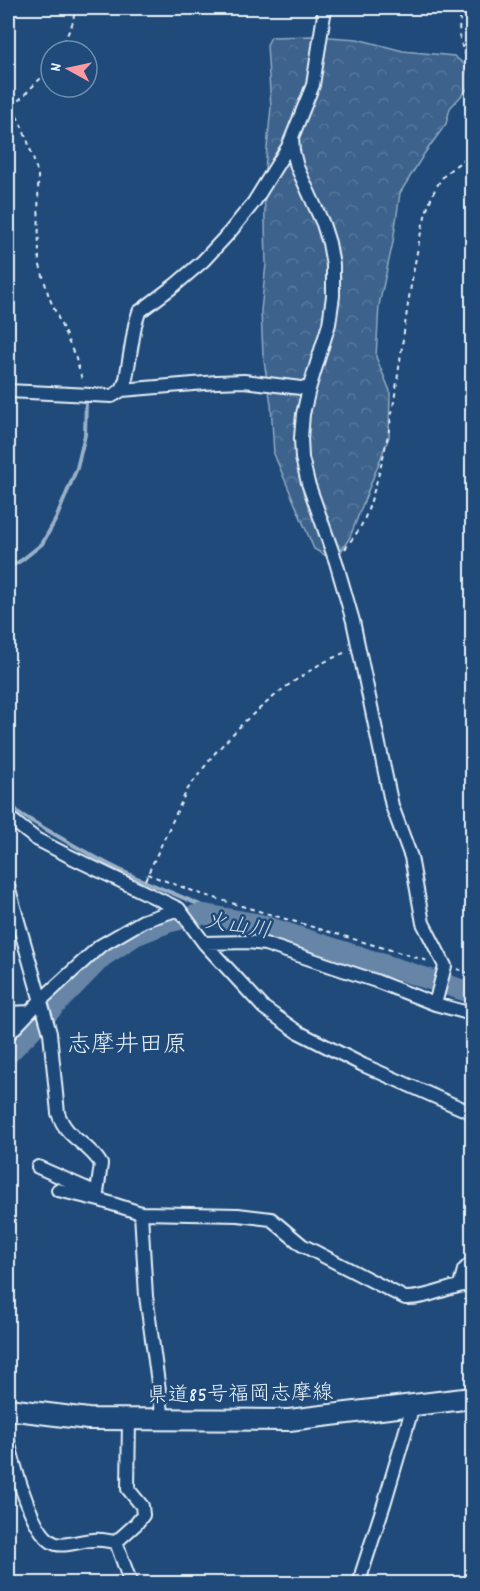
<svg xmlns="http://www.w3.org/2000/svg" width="480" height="1591" font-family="Dekko,'Klee One',sans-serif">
<defs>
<pattern id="forest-crowns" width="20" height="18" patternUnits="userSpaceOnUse" patternTransform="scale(1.5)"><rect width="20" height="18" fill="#3c628c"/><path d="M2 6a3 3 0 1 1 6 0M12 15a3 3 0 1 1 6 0" fill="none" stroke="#58799d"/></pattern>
</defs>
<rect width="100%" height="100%" fill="#1f4a7a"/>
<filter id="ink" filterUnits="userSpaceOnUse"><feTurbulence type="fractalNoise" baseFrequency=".0167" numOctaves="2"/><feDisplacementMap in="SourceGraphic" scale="12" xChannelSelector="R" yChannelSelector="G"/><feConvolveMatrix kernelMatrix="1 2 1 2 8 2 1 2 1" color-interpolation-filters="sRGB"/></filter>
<g filter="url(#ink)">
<path fill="url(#forest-crowns)" stroke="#92aac2" stroke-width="1.5" d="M316,36L357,39L403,51L454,56L465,65L472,84L450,108L446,124L424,154L400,193L393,242L379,305L376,357L390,391L389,437L350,537L339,555L328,557L314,549L274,454L271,404L263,355L261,311L266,264L264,179L271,107L267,45L271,37Z"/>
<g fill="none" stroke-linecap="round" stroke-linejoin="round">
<path stroke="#9ab0c7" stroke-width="4" d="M8,568L22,560L42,544L56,519L77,468L85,435L86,400
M8,801L20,814C54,834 88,855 124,872C157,888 193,900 225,917"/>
<path stroke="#6685a7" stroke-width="21" d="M8,1054L102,957L136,935L169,922L202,914L258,924L472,993"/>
<g stroke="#e8f1f8" stroke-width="16">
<path id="minor" d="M292,137L293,151L297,167L323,224L329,243L333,265V296L329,324L309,389L303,414L301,438L302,458L308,483L336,562L353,621L392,806L411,857L423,923L445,966L435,1004
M122,390L126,379L135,325L139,312L175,285L203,261L229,233L254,202L288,147L313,85L325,8
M8,391L112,396L122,390L217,382L244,381L309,389
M8,817L36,839L67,855L179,909L204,943L264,1008L298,1032L363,1065L472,1113
M8,886L50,1033L58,1113C67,1140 88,1142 101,1164L97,1193L100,1200L141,1213L238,1215L271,1219L302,1245L405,1298C428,1299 450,1285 472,1284
M204,943L248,942L265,944L376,981L435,1004L472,1014
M8,1013L30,1012
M8,1035L41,1000L100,946L143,921L179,909
M38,1167L97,1193
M58,1190L99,1200
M141,1213L146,1296L163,1419
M460,1285L464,1270L472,1262
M8,1441C14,1464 32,1537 56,1544C67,1547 81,1540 93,1540C100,1539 108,1541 116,1542L136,1524L143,1515L142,1506L128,1489L129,1420
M116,1542L131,1584
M360,1584L362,1572L384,1504L413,1406"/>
</g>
<g stroke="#e8f1f8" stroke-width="24">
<path id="primary" d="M8,1409L88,1419L289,1420L472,1398"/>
</g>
<path stroke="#e8f1f8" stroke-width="2" stroke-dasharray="4.5 4.5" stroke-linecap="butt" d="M462,8C457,33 458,44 472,65
M60,51L73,22L75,8
M8,100L20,122L28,142L38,174L39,262L49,297L76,359L83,383
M12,107L41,78L51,64
M345,549C349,543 354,537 358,531C367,517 371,500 376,484C397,412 401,336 415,263C420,237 426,198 443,177C449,169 464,160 472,155
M147,874L201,894L428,961
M145,880L187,790L215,753L245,721L284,688L320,664L348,651
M457,969L472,974"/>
<use href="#minor" stroke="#1f4a7a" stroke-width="12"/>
<use href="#primary" stroke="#1f4a7a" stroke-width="20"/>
</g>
</g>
<g text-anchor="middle" stroke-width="5" stroke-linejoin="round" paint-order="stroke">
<g font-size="21" fill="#e8f1f8" stroke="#1f4a7a">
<text transform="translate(240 1393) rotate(-1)" y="7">県道85号福岡志摩線</text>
</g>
<g font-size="22" font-style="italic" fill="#d4e1ec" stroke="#1f4a7a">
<text transform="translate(238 924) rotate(10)" y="8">火山川</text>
</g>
<g font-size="24" fill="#e8f1f8" stroke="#1f4a7a">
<text x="127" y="1051">志摩井田原</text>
</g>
</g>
<rect width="480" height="1591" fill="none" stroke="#1f4a7a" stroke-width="30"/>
<rect x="15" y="15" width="450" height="1561" fill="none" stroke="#e8f1f8" stroke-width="2" filter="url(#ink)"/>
<g transform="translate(69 69) rotate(278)"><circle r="28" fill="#1f4a7a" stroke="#6f8dac" stroke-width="1.5"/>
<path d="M0-4.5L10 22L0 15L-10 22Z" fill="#ff9aa2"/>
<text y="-9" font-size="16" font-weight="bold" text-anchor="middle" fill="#e8f1f8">N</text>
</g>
</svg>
